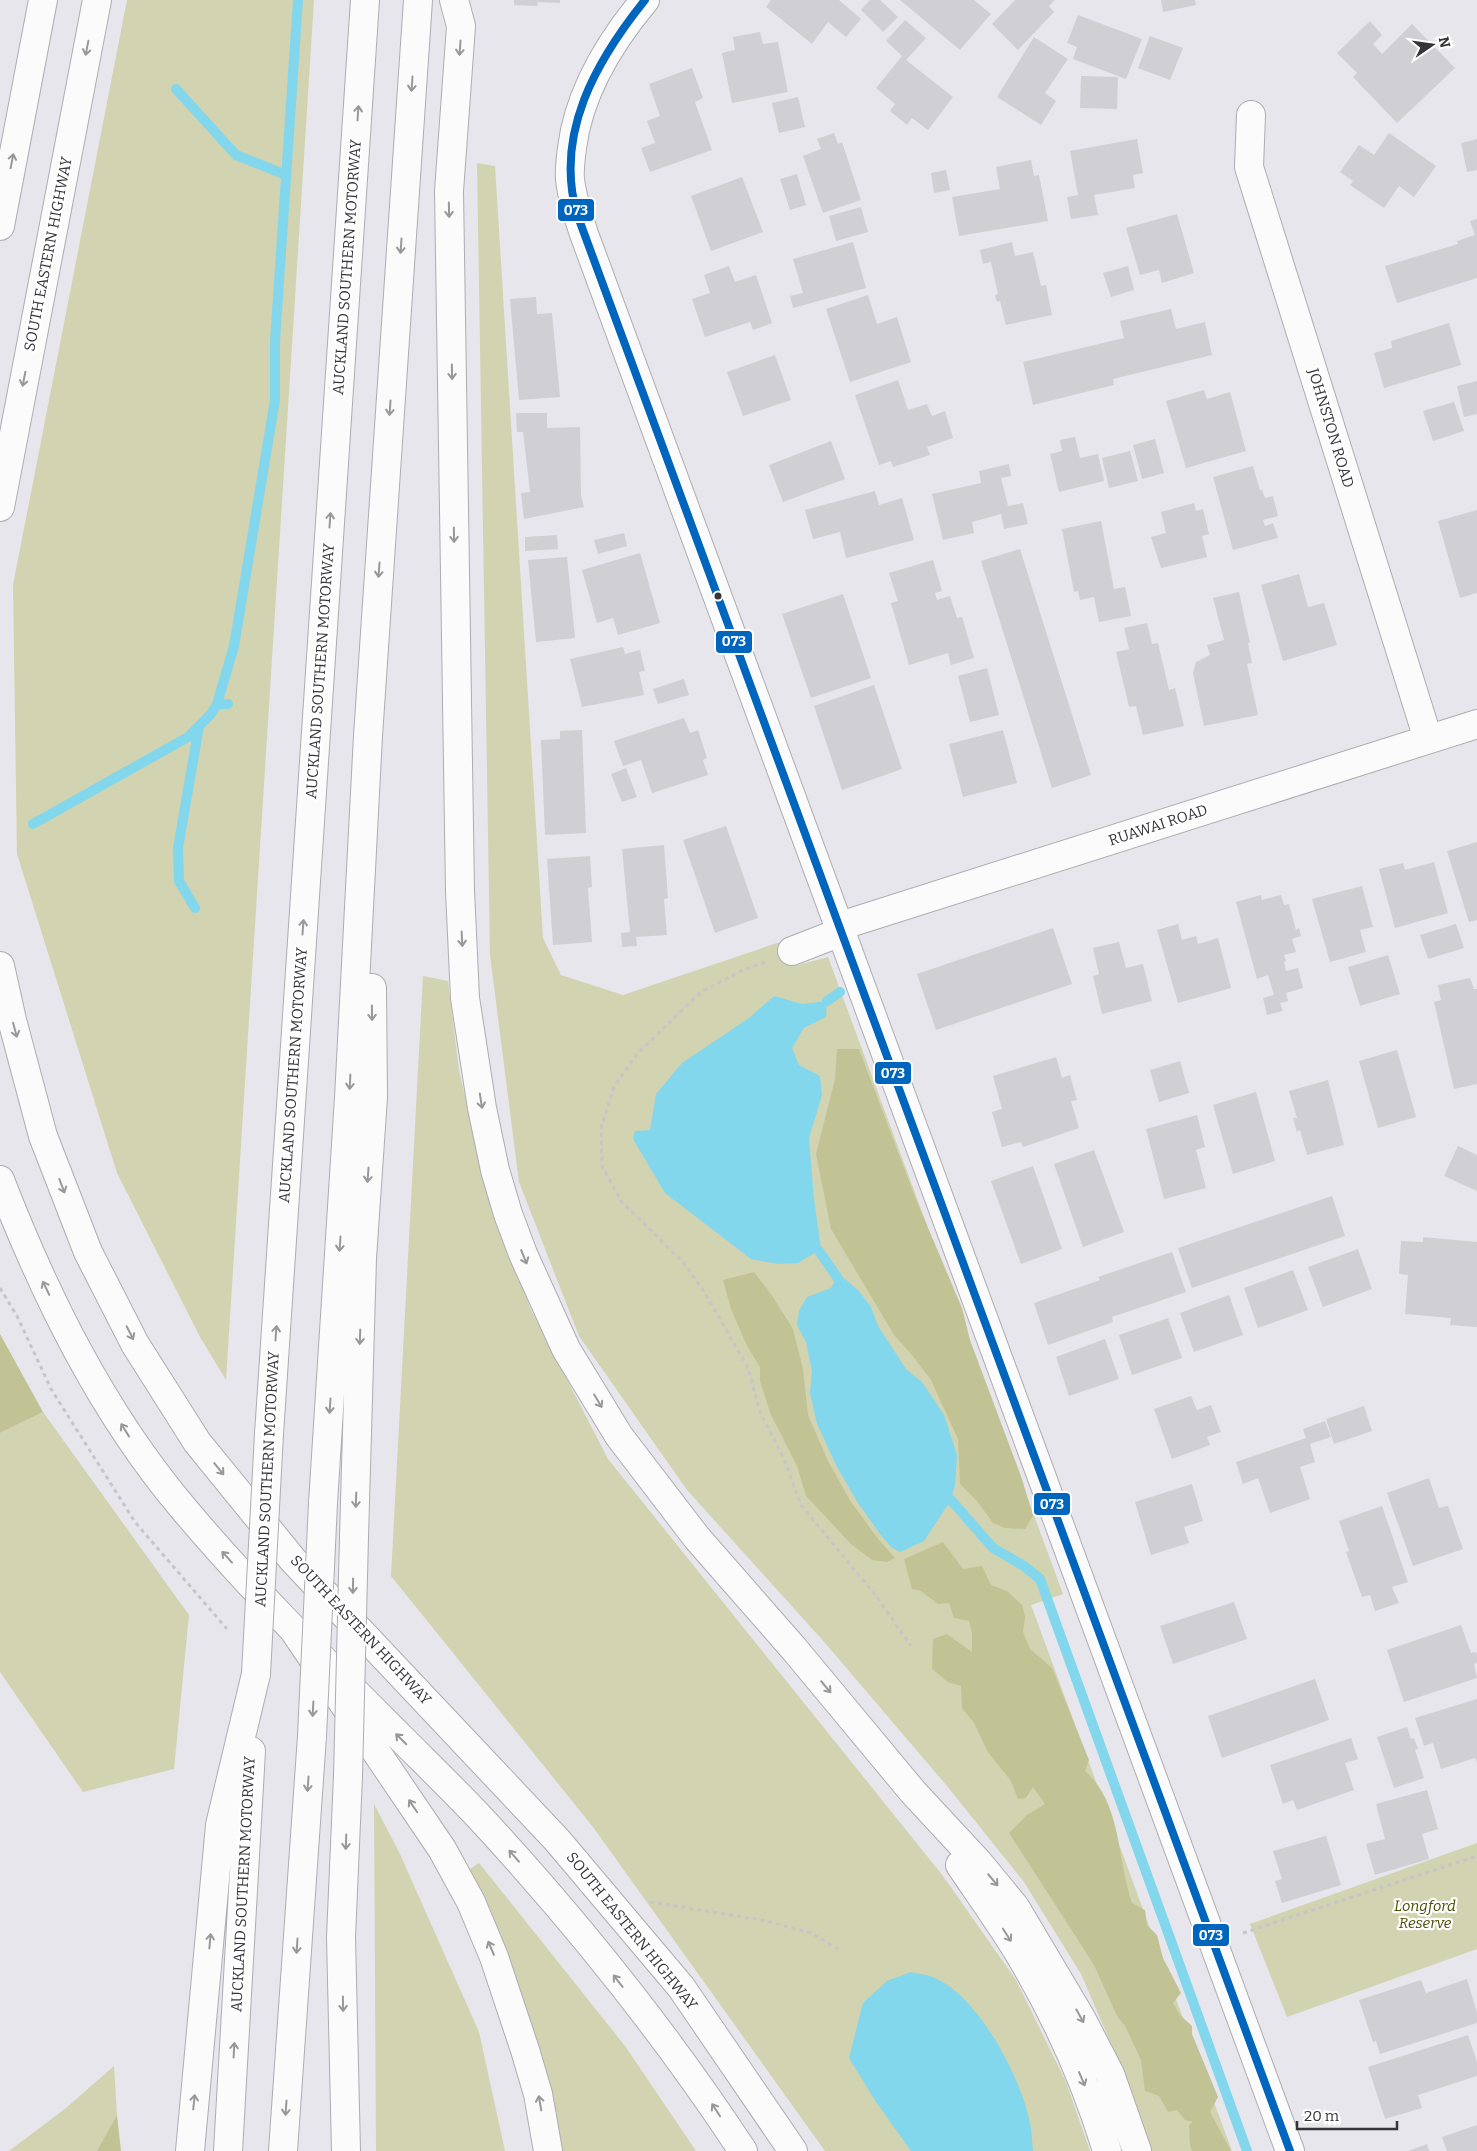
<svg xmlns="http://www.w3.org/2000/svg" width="1477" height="2151" font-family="Bitter,serif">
<rect width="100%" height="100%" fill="#e7e6ec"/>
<path fill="#d2d3b0" d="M127,0H314L226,1380L200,1337L117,1173L17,854L13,585Z
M477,163L495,166L543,938L561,975L623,995L789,939L798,965L828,957L1063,1594L1031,1605L1232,2151H1150L1133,2095L1081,1974L1024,1882L947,1786L826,1644L687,1490L579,1336L519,1182L490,955Z
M423,976L448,981L459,1070L488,1197L531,1310L608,1459L943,1876L1016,1980L1066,2082L1090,2151H825L593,1827L391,1576Z
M43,1412L189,1615L174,1769L83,1792L0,1672V1433Z
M374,1804L399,1852L479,2032L505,2151H376Z
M1477,1843V1949L1287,2017L1250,1924Z
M479,1863L625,2046L696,2151H561L557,2123L527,2011L467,1871Z
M114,2066L117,2115L98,2151H9L66,2108Z"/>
<path fill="#c2c394" d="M837,1049H859L915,1197L962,1308L970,1340L1022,1479L1033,1516L1025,1529L1005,1528L993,1523L977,1501L960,1484L958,1439L931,1380L912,1355L894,1335L831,1229L816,1154L835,1079Z
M754,1272L771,1294L793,1329L803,1369L808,1415L828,1461L851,1502L879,1540L895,1558L887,1562L872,1560L851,1544L806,1496L797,1466L771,1415L760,1381V1367L747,1346L731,1309L723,1280Z
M0,1334L43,1412L0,1433Z
M943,1542L963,1569L982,1566L991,1585L1007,1591L1022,1605L1025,1617L1023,1632L1030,1649L1052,1668L1089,1760L1085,1771C1122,1803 1117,1860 1132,1903L1145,1910L1147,1925L1157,1935L1163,1958L1181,1993L1173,2003L1180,2015L1192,2026V2034L1218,2097L1210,2112L1231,2151H1192L1190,2145L1189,2125L1193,2122L1185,2120L1177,2110L1168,2112L1159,2096L1145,2091L1141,2060L1125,2026L1117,2016L1094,1965L1009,1833L1027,1815L1045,1804L1033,1787L1026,1798L1018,1799L1011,1781L988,1752L974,1723L962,1708L961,1686L948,1682L932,1669L933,1639L947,1634L972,1652V1633L969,1621L954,1618L949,1603L938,1604L921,1591L912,1589L904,1559Z
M117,2115L121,2151H97Z"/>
<path fill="#82d7ed" d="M774,996L802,1004L827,1001L826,1017L804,1028L792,1048L799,1065L820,1076L822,1095L809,1138L814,1199L821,1249L798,1263L778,1264L751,1259L665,1193L633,1139L635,1131L650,1130L656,1094L682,1063L749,1018Z
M845,1279L859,1291L871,1307L878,1326L906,1369L922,1382L944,1415L957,1455L955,1485L951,1500L924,1541L900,1552L891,1547L880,1534L858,1503L837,1467L817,1424L810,1393L812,1371L806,1342L797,1325L799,1311L807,1297L831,1288L835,1281Z
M911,1972C919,1974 930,1975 937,1979C981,2000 1023,2081 1031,2128C1032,2136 1032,2143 1033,2151H911L874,2099L849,2058L863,2003L887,1981Z"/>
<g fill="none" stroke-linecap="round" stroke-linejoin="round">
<path stroke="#82d7ed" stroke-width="10" d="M176,89L236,155L286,175
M217,704H228
M33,824L188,737L211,714L217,704L234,646L275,400V341L298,0
M195,908L179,881L178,848L199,726
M827,1001L840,992
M819,1251L839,1280
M951,1500L993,1548L1024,1566L1040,1579L1247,2151"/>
</g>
<path fill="#d0cfd4" d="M514,0H560V3L537,2L538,6L514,5Z
M771,0H839L861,19L846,37L828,22L812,44L766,7Z
M870,0H880L898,17L883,32L861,10Z
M900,0H974L991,14L960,50Z
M1015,0H1055L1049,6L1054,12L1018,50L992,24Z
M1161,0H1195L1196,5L1163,12Z
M1078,15L1142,39L1126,79L1073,59L1077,47L1067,43Z
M905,20L926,38L906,60L953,97L928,130L912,118L907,125L890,111L895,104L876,88L902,56L886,41Z
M1370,21L1382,35L1373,44L1382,54L1412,24L1455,68L1397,123L1353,77L1357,73L1337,53Z
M760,32L763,44L778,42L788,92L732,103L722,53L735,50L733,37Z
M1150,36L1183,48L1170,80L1138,68Z
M1034,37L1068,59L1045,93L1056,101L1041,125L997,97Z
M692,68L703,98L695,102L712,150L650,172L641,148L655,143L647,121L660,116L649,84Z
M1081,76L1118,77L1117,109L1080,108Z
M798,97L805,127L779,133L772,103Z
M834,133L838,144L842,142L861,200L823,213L803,156L821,149L817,139Z
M1389,133L1436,166L1414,197L1399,186L1384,208L1350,185L1353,181L1340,172L1359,145L1374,155Z
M1137,139L1143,173L1133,175L1135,188L1094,195L1098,215L1071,219L1067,197L1078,195L1070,151Z
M1477,139V170L1467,172L1461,143Z
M1031,160L1034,176L1039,175L1048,221L959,236L952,197L1000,189L996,167Z
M946,170L950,190L934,193L931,173Z
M797,174L806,205L790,210L780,179Z
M742,177L763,232L711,251L691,196Z
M861,207L868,232L836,241L829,216Z
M1177,214L1194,273L1162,283L1159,270L1140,275L1126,228Z
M1477,219V278L1397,303L1385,266L1458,244L1457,241L1475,235L1470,221Z
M853,242L866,288L793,308L790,296L803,293L793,259Z
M1012,242L1015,256L1033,252L1041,286L1046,285L1052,315L1006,325L1000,301L997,302L995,295L998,294L991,262L983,264L980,250Z
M729,266L735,282L756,275L772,323L753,330L750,322L705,337L692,299L710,293L704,275Z
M1128,266L1134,290L1111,297L1103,273Z
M868,295L877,324L897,317L911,362L850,382L826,309Z
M536,297L537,314L552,313L560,397L519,400L510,299Z
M1171,309L1176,329L1205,322L1212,355L1113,379L1114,385L1033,405L1023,362L1124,338L1120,321Z
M1449,323L1461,365L1384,388L1374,353L1392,348L1391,341Z
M775,355L791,400L743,416L727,372Z
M898,380L908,410L927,404L932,416L945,411L953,438L927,447L930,455L893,467L891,461L879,465L855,395Z
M1477,381V414L1464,417L1457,386Z
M1204,390L1207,399L1230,392L1246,451L1186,468L1166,401Z
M1454,402L1464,431L1433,441L1423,411Z
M516,413H547V428L580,427L581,495L584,507L524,519L521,493L530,492L523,432H517Z
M1075,437L1080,458L1098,454L1104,481L1059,492L1050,454L1062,451L1060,440Z
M1155,439L1164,473L1142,479L1133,445Z
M831,441L845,479L783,502L769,465Z
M1130,451L1138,481L1109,488L1102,458Z
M1009,464L1011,476L1001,478L1008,506L1023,503L1028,524L1004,529L1001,514L972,522L974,533L943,540L932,494L981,483L979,471Z
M1253,466L1260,490H1262L1265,498L1273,496L1278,516L1263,520L1265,526L1273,523L1278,538L1233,550L1213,477Z
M875,491L879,505L902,498L914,540L846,558L840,532L813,539L805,510Z
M1194,503L1196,511L1203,509L1209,534L1202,536L1207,557L1161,568L1151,537L1166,533L1161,512Z
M1477,510V593L1460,598L1438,521Z
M1101,521L1114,589L1125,587L1131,616L1099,622L1094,597L1080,600L1078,591L1074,592L1062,529Z
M624,533L627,546L598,554L594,540Z
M557,535L558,549L525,551V537Z
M1020,549L1091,775L1052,788L981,561Z
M640,553L660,623L618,635L613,618L597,623L582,570Z
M567,557L575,638L536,642L528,560Z
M933,560L942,591L935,593L937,600L950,596L957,618L962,617L974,658L951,665L948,653L909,665L891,603L898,601L889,573Z
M1299,574L1308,607L1324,603L1337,645L1283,661L1261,585Z
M1239,592L1250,643H1248L1252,663L1247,664L1258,715L1204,726L1193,673L1196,662L1210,655L1207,645L1224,640L1213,598Z
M843,594L871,678L811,698L782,614Z
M1147,623L1152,644L1158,643L1169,690L1175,688L1184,726L1143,735L1136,706L1129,707L1116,652L1129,649L1124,628Z
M623,647L625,654L640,650L645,671L639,672L644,695L582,707L570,659Z
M987,668L999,715L970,722L958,676Z
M684,679L689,695L658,704L653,689Z
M874,685L902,769L842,790L814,706Z
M684,718L690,733L698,730L707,758L703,760L708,775L652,793L641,760L623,766L614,741Z
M582,730L586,833L545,835L541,740L560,739V731Z
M1003,730L1017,783L963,797L949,744Z
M626,768L637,797L622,802L611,774Z
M726,826L758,918L715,933L683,840Z
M1477,842V920L1469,922L1447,851Z
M664,845L668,898L664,899L667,935L636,937L637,946L622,947L621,933L630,932L622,849Z
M590,856L592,887L588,888L592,942L553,945L547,859Z
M1434,862L1448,913L1395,928L1379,869L1403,863L1405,870Z
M1362,886L1373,927L1360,930L1366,952L1330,962L1312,899Z
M1261,895L1262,900L1281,895L1284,905L1289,904L1296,930L1299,928L1301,936L1292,939L1296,952L1284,955L1286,961L1284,962L1286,971L1298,968L1303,988L1286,993L1288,1001L1280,1003L1283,1011L1267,1015L1263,998L1274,995L1268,975L1257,979L1236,902Z
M1178,924L1182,940L1196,936L1198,944L1218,938L1231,988L1178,1003L1157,930Z
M1456,924L1464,948L1428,959L1420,935Z
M1053,928L1072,984L936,1030L917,974Z
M1119,942L1126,968L1143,964L1152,1001L1102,1014L1093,976L1099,974L1093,948Z
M1388,955L1400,994L1360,1006L1348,967Z
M1470,978L1474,989H1477V1084L1454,1089L1434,1002L1441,1000L1438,985Z
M1397,1050L1416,1117L1378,1128L1359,1061Z
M1056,1057L1062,1078L1070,1075L1077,1100L1071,1101L1079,1128L1023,1147L1021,1142L1002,1147L992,1112L1002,1109L993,1076Z
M1180,1061L1189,1093L1159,1102L1150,1070Z
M1328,1080L1344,1145L1307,1155L1300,1130L1297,1132L1293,1118H1297L1289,1091Z
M1256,1092L1275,1161L1233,1174L1213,1105Z
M1197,1115L1205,1147L1196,1150L1206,1188L1164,1199L1146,1129Z
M1458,1146L1477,1155V1191L1444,1176Z
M1094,1150L1124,1232L1083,1247L1054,1164Z
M1033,1166L1062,1249L1021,1264L991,1181Z
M1332,1196L1345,1236L1192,1288L1178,1248Z
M1423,1237L1477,1242V1327L1450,1325L1451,1318L1405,1314L1408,1275L1399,1274L1401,1241L1423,1242Z
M1358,1249L1372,1289L1323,1307L1308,1267Z
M1172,1252L1186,1292L1112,1317L1113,1322L1048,1345L1034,1303L1100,1280L1098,1277Z
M1293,1270L1308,1310L1258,1328L1244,1288Z
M1229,1295L1243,1335L1194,1352L1180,1313Z
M1168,1318L1182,1358L1132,1375L1119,1335Z
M1105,1339L1119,1379L1069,1396L1056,1357Z
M1191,1396L1197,1410L1211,1405L1221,1432L1207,1437L1210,1445L1172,1459L1154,1409Z
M1364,1406L1372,1431L1334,1444L1326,1419Z
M1325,1421L1331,1437L1310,1444L1315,1462L1300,1467L1310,1499L1270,1513L1258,1478L1243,1484L1236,1462L1306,1438L1303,1429Z
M1429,1478L1439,1508L1448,1506L1463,1549L1413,1566L1387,1493Z
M1192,1484L1203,1521L1184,1527L1189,1543L1151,1555L1135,1502Z
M1382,1506L1408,1582L1392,1587L1399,1603L1375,1611L1370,1595L1362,1597L1346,1552L1349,1551L1339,1521Z
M1234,1602L1247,1639L1173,1664L1160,1626Z
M1461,1625L1471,1653L1476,1652L1477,1655V1663L1474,1664L1477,1678L1404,1702L1387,1650Z
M1315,1679L1329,1720L1222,1758L1208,1716Z
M1477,1699V1763L1475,1758L1441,1769L1433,1743L1424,1746L1415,1718Z
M1407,1727L1411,1739L1414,1738L1418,1749L1415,1750L1424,1778L1394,1788L1377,1737Z
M1351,1738L1358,1759L1345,1763L1354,1790L1297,1810L1293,1800L1283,1804L1270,1765Z
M1427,1790L1438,1829L1422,1834L1429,1859L1375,1875L1366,1844L1385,1839L1376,1804Z
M1326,1836L1341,1885L1282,1903L1275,1881L1282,1879L1273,1851Z
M1467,1979L1477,2013V2023L1380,2054L1376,2041L1373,2042L1359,2000L1421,1980L1426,1993Z
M1468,2035L1477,2062V2076L1418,2095L1422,2108L1385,2119L1368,2067Z
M1477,2125V2151H1447L1442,2137Z
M1427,2144L1429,2151H1408Z"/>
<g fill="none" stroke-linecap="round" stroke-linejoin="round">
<g stroke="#adacb1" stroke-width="30">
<path id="minor" d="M645,0C609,43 579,92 572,148C571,158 569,169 570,179C572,198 578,216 584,234L1290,2151
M1251,115L1249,167L1428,739
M840,926L1477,724
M792,951L841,932"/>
</g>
<g stroke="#adacb1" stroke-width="30">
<path id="major" d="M0,226L43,0
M0,507L97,0
M0,966L12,1020L43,1136L88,1252L135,1344L197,1442L293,1560L557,1840L681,1987L793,2151
M0,1180C45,1296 102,1412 183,1508C251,1589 326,1663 400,1737C428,1765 456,1792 483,1821C577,1923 666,2034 743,2151"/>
</g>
<g stroke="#adacb1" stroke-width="30">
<path id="highway" d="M454,0L461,26L449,191L460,891L465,998L482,1108L495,1170L508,1214L523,1254L566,1349L619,1436L697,1538L795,1650L913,1792L978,1862L1015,1907L1081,2018L1110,2074L1137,2151
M269,1434L365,0
M323,1503L349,1098L368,736L418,0
M354,1537L362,1258L373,1097L372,988
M295,1632L442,1849L471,1902L494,1957L525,2050L538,2094L548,2151
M960,1865C979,1893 999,1921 1017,1950C1055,2013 1086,2081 1107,2151
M190,2151L220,1825L256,1674
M228,2151L251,1751
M283,2151L312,1736
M346,2151L341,1937L348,1776"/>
</g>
<path stroke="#c6c5c9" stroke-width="3" stroke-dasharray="4 4" stroke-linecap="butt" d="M765,962L741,971L701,992L637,1054L614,1087L601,1128L602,1166L622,1202L683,1262L705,1293L748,1368L760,1412L784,1459L801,1505L877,1597L911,1646
M0,1288L17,1316L51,1389L135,1522L227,1629
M650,1902L762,1920L812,1933L839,1950
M1243,1933L1477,1856"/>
<use href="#minor" stroke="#fbfbfc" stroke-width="28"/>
<use href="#major" stroke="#fbfbfc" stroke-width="28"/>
<use href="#highway" stroke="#fbfbfc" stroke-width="28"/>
<g stroke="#adacb1" stroke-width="30" stroke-linecap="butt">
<path id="highway-bridge" d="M256,1674L269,1434
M312,1736L323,1503
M348,1776L354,1537"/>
</g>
<use href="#highway-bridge" stroke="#fbfbfc" stroke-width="28"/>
<g stroke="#fff" stroke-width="11">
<path id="bus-1" d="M645,0C596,61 554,134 577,214L1290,2151"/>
</g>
<use href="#bus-1" stroke="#0065bd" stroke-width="8"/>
</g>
<defs><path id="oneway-shaft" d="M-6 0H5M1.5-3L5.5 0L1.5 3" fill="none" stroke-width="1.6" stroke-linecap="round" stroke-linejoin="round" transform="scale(1.25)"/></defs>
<g stroke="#98989a">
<use href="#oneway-shaft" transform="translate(87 48) rotate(101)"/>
<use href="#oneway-shaft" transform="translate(460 48) rotate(94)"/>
<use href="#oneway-shaft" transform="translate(412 84) rotate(94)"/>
<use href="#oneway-shaft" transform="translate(358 113) rotate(-86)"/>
<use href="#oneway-shaft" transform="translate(12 161) rotate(-79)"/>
<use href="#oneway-shaft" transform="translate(449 210) rotate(89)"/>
<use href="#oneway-shaft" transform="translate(401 246) rotate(94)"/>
<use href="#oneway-shaft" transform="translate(452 372) rotate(89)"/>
<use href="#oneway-shaft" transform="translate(24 379) rotate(101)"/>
<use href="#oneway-shaft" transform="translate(390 408) rotate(94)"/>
<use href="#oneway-shaft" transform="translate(330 520) rotate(-86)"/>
<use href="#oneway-shaft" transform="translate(454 535) rotate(89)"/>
<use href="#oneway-shaft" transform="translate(379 570) rotate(94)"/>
<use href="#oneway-shaft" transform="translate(303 927) rotate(-86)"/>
<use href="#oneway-shaft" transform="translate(462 939) rotate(87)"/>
<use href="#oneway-shaft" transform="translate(372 1013) rotate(89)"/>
<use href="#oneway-shaft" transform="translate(15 1030) rotate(75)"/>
<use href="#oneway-shaft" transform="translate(350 1082) rotate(93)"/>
<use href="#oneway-shaft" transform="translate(481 1101) rotate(81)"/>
<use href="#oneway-shaft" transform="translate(368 1175) rotate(94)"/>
<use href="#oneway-shaft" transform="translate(62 1186) rotate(69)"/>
<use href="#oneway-shaft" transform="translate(340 1244) rotate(94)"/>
<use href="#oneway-shaft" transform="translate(524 1257) rotate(68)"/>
<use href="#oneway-shaft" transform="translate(46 1288) rotate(-116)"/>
<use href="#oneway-shaft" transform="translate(130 1333) rotate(63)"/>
<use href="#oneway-shaft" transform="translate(276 1333) rotate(-86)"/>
<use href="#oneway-shaft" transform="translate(360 1337) rotate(92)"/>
<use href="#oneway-shaft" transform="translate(598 1401) rotate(59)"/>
<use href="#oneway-shaft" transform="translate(330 1406) rotate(94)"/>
<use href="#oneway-shaft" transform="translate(125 1430) rotate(-122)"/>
<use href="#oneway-shaft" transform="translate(219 1469) rotate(51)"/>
<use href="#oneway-shaft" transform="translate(356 1500) rotate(92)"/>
<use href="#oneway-shaft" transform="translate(227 1557) rotate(-132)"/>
<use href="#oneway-shaft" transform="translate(353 1586) rotate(91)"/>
<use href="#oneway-shaft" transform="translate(826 1687) rotate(50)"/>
<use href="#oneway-shaft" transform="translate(313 1709) rotate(93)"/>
<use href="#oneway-shaft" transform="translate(401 1739) rotate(-135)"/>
<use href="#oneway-shaft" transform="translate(308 1784) rotate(94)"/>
<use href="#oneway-shaft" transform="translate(413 1806) rotate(-124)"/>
<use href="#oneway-shaft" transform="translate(346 1842) rotate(92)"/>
<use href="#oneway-shaft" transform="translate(514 1856) rotate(-131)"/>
<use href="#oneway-shaft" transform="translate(993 1880) rotate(50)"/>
<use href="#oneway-shaft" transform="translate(1007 1935) rotate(57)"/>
<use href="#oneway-shaft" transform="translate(210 1941) rotate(-85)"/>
<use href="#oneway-shaft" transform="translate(297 1946) rotate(94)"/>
<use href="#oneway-shaft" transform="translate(491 1948) rotate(-113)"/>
<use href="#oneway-shaft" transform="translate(618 1981) rotate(-128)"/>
<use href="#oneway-shaft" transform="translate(343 2004) rotate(89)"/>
<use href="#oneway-shaft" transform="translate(1080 2016) rotate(61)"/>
<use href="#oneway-shaft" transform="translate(234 2050) rotate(-87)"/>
<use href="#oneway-shaft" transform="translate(1082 2079) rotate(67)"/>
<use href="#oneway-shaft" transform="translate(194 2102) rotate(-84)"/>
<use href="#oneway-shaft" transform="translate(540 2103) rotate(-100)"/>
<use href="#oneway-shaft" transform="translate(286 2108) rotate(94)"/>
<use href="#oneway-shaft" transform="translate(716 2110) rotate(-123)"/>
</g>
<circle fill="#363439" stroke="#fff" stroke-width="2" cx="718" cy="596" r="4.5"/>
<g text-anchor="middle" stroke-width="4.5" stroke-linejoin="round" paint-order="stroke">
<g font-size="15" fill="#363439" stroke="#fff">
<text transform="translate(48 254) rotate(-79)" y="5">SOUTH EASTERN HIGHWAY</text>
<text transform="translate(347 267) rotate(-86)" y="5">AUCKLAND SOUTHERN MOTORWAY</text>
<text transform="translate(1331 428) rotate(73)" y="5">JOHNSTON ROAD</text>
<text transform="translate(320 671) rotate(-86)" y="5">AUCKLAND SOUTHERN MOTORWAY</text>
<text transform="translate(1158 825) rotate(-18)" y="5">RUAWAI ROAD</text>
<text transform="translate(293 1075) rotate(-86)" y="5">AUCKLAND SOUTHERN MOTORWAY</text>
<text transform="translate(267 1479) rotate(-87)" y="5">AUCKLAND SOUTHERN MOTORWAY</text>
<text transform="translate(361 1630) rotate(47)" y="5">SOUTH EASTERN HIGHWAY</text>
<text transform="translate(243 1884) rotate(-87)" y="5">AUCKLAND SOUTHERN MOTORWAY</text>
<text transform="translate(632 1931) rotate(51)" y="5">SOUTH EASTERN HIGHWAY</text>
</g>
<g font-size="15" font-style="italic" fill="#4c4d05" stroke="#fff">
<text x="1425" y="1911">Longford<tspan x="1425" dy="17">Reserve</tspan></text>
</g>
</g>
<g stroke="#fff" stroke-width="2">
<rect x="557" y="198" width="38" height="24" rx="5" fill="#0065bd"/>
<rect x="715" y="630" width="38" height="24" rx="5" fill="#0065bd"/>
<rect x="874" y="1061" width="38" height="24" rx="5" fill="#0065bd"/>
<rect x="1033" y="1492" width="38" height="24" rx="5" fill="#0065bd"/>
<rect x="1192" y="1923" width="38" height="24" rx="5" fill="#0065bd"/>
</g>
<g font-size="14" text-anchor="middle" font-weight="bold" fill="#fff">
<text x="576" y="215">073</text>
<text x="734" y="646">073</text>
<text x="893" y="1078">073</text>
<text x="1052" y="1509">073</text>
<text x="1211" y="1940">073</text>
</g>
<g transform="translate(1432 45) rotate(77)" stroke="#ffffff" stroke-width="4" paint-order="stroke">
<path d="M0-4L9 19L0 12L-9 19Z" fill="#363439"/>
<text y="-8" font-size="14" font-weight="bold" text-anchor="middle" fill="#363439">N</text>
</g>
<path d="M1297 2121v8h100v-8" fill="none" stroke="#363439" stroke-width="2.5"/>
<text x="1304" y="2121" font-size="15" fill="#363439" stroke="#ffffff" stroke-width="4" paint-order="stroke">20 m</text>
</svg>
